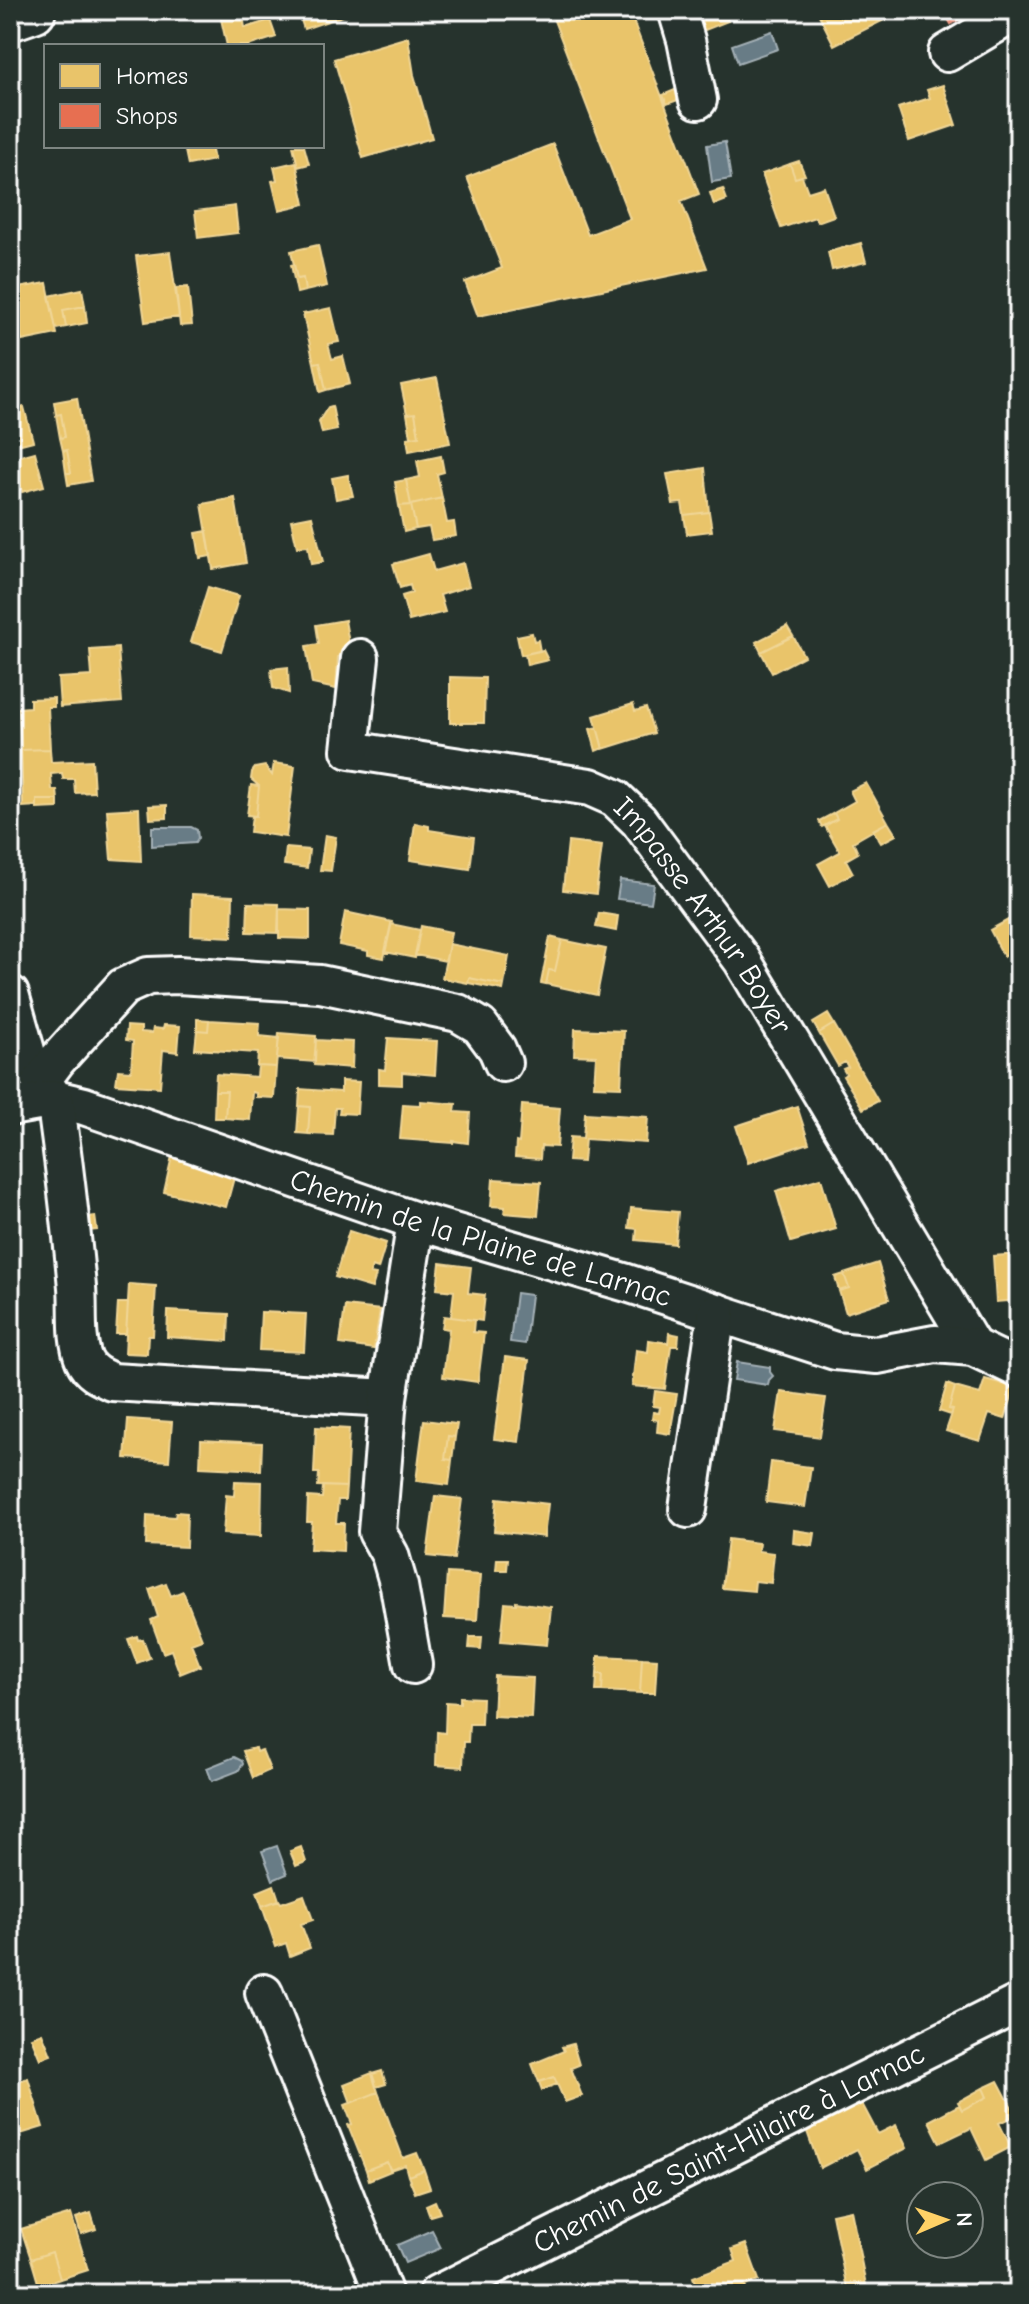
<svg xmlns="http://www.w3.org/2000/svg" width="1029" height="2304" font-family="'Comic Neue',sans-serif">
<rect width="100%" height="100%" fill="#26332d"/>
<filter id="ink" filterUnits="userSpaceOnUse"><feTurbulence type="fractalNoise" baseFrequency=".0125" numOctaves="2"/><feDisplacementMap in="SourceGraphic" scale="16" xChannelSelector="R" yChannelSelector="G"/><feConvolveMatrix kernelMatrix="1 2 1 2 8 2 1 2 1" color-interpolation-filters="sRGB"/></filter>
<g filter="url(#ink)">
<path fill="#687c86" stroke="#a4b0b6" stroke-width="2" d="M772,31L778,49L738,63L732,45Z
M725,142L731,179L712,182L707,145Z
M191,827L197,830L198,838L195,843L152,846V827Z
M620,880L654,884L651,903L617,899Z
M516,1293L531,1295L525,1344L510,1342Z
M737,1362L770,1367V1372L773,1376L769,1380L768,1385L734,1380Z
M234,1757L242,1761L243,1764L238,1771L212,1781L207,1768Z
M277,1846L287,1874L273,1880L262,1851Z
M432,2230L441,2248L405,2263L397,2245Z"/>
<path fill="#e9c46a" stroke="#f0d697" stroke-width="2" d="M219,10H242L245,28L270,20L276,37L248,46H227Z
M301,10H361L304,29L298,11Z
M550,10H629L699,194L681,201L707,268L478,316L465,282L502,268L467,177L553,144L588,235L630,219Z
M690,10H724L728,21L695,34Z
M819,10H892L894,15L834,45L817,11Z
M408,37L414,75L432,138L363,158L334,59Z
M943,85L956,125L909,141L898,108L930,98L927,90Z
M677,89L681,99L667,104L663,95Z
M184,146H211L214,160L188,165Z
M293,146H304L309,164L298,167Z
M799,161L805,175L795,178L790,164Z
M296,162L305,204L279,210L272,181L277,180L274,167Z
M790,164L795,178L802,176L808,192L824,187L834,216L817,222L815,217L781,228L762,174Z
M723,189L727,200L714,205L710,193Z
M235,206L238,233L198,238L195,211Z
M861,243L866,262L832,270L828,252Z
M318,245L327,286L305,291L303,278L297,279L291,251Z
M170,252L179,317L145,322L136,256Z
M294,264L297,279L303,278L305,291L297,293L291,265Z
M47,283L57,334L22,341L12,289Z
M188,287L192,325L180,326L176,288Z
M82,289L85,306L63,310L66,327L56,329L49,296Z
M85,306L87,323L66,327L63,310Z
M331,308L339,342L328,344L332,359L343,356L350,384L326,390L320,362L314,363L303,314Z
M320,362L326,390L320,392L314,363Z
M437,378L450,443L409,451L407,438L419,436L415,413L407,414L401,385Z
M77,398L91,481L68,485L66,473H71L67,450L63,451L60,438L65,437L61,414L56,415L54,402Z
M332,406L337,430L322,433L319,421L328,407Z
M24,407L33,441L10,447V411Z
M415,413L419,436L411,437L407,414Z
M61,414L65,437L60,438L56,415Z
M67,450L71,473H66L63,451Z
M35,452L44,486L22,492L13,458Z
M441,456L444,472L437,474L442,498L411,505L406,480L420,477L417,461Z
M705,468L709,512L684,515L682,503L673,504L667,474Z
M348,475L353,496L336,499L332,478Z
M406,480L411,505L399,506L395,482Z
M235,498L246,563L213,569L202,504Z
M442,498L447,523L454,522L456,536L432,540L429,527L416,529L411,505Z
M411,505L416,529L404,532L399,506Z
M709,512L712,531L687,534L684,515Z
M312,516L323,562L311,564L308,546L297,547L291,520Z
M207,531L211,556L200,558L196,533Z
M429,554L434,571L463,563L469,586L440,595L445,612L409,621L402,596L412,593L410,585L400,588L393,564Z
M208,587L239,596L222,651L191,642Z
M345,620L351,655L338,657L336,689L312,684L306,646L319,644L316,625Z
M787,626L793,636L761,652L756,642Z
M532,633L534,641L538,640L540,651L521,655L517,636Z
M793,636L804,656L772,673L761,652Z
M118,648L122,702L60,707L58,678L92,676L90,650Z
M543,650L548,660L527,665L525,654Z
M288,667L289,693L273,688L271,669Z
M450,677L485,678L484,723H450Z
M54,698V707H48L50,749L21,750L19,708L30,707V699Z
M633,704L635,711L646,708L654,733L603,749L594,716Z
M597,727L603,748L596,751L590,729Z
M50,749L51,762L92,760L94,792L75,793L74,779H63L62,773L51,774L52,790H57L58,800H37V806L23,807L21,750Z
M274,763L295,766L286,837L250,832L252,816H256L259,786L251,779L252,772L255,768L265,766L272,775Z
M866,783L888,822L853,842L858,853L846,860L853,873L830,886L818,864L840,852L825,826L837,819L834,813L855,801L850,791Z
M251,785L259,786L256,816L247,815Z
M37,800H58V808L37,809Z
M167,805V818L150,819L149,806Z
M139,808L141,861L111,859L107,810Z
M834,813L837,819L822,827L819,821Z
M888,822L896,835L881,843L873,830Z
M415,823L429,826V830L474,837L470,869L410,860Z
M325,835L336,837L331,871L320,870Z
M568,842L602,846L596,894L563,890Z
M286,848L309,850L307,868L284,865Z
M192,894L233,896L232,937L191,935Z
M248,903L279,904L278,933L247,932Z
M279,909L310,910V939L279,938Z
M345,912L392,922L384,958L368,955V951L339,945Z
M599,913L618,916L616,931L596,927Z
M1019,914V949L1004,957L990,930Z
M391,924L420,930L415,958L385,952Z
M421,926L451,932L446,961L415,955Z
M550,937L562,940L555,971L549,970L546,984L541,983Z
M562,940L606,949L597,995L546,984L549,970L555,971Z
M449,944L509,956L504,985L469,978L468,983L442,978Z
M469,978L504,985L503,990L468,983Z
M828,1014L834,1024L819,1033L813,1023Z
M197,1019L209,1020L208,1031L197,1030Z
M209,1020L260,1023L259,1036L279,1038L276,1067L257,1066L258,1053L195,1049L197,1030L208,1031Z
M834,1024L878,1101L863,1109L843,1076L846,1074L843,1069L848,1067L845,1062L838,1066L819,1033Z
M164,1025L180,1026L178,1052L163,1050L160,1087L116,1084L118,1070L131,1071L133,1041L126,1040L127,1026L141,1027V1032L152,1033L153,1028L163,1029Z
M575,1029L624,1031L621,1087L594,1086L596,1056L574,1055Z
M279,1033L316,1036L315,1062L277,1059Z
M388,1038L437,1041L435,1075L402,1072V1085L379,1084V1069L385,1070Z
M316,1040L353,1042L352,1068L314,1065Z
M258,1066L276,1067L274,1098L256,1097V1093L252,1092L250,1120L225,1118L227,1091H215L216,1074L257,1077Z
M341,1081L359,1082L357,1114L339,1113L340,1108H335L333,1135L308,1134L310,1107L299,1106L300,1089L341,1092Z
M215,1091H227L225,1118H214Z
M420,1101L456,1104L455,1112L470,1113L468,1143L453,1141V1143L400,1139L403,1104L420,1105Z
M522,1105L560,1108L557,1147L541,1146L540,1159L515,1157L516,1142L519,1143Z
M299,1106L310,1107L308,1134L297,1133Z
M797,1106L809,1143L748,1163L736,1126Z
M585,1113L648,1117L646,1143L585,1139L583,1162L568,1161L570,1137L583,1138Z
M172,1156L214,1166L235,1174L226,1207L164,1192Z
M821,1178L836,1229L791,1242L776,1191Z
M493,1179L541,1182L538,1216L504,1213L505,1207L491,1206Z
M631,1208L678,1212L675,1244L636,1240L637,1229L629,1228Z
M95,1216L97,1230L88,1231L87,1217Z
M349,1231L386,1243L378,1269L372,1267L370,1274L376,1275L372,1288L335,1277Z
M1019,1254V1300L996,1302L993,1256Z
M440,1263L471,1267L468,1293L485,1295L482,1321L451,1317L454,1291L437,1289Z
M878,1263L889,1299L846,1313L839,1291L849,1288L844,1274Z
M844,1274L849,1288L839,1291L835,1277Z
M129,1284L156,1286L153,1336H148L147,1354L125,1353Z
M118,1303H128L126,1334H116Z
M345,1306L380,1310L374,1349L340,1344Z
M168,1311L229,1314L228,1341L167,1337Z
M261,1312L306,1314L304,1352L259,1350Z
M444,1316L474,1320L473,1332L484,1333L478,1382L443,1377L449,1329L442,1328Z
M669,1333L679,1335L678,1346H671L665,1389L632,1386L636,1350L648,1352L649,1340L668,1343Z
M505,1357L529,1360L519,1442L494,1439Z
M985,1379L1015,1387L1005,1419L989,1414L980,1441L946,1431L953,1410L949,1409L955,1387L980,1394Z
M947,1384L955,1387L949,1409L953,1410L951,1415L939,1411Z
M655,1391L677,1394L670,1434L657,1432L658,1420L652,1419L653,1412L659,1413L660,1407L653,1406Z
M781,1392L826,1398L820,1437L775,1431Z
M128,1419L172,1422L169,1461L125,1458Z
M424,1420L457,1424L455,1437L448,1436L445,1459L452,1460L449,1485L416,1481Z
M316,1427L349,1429L346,1487L318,1486L319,1473H314Z
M448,1436L455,1437L452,1460L445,1459Z
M201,1440L262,1443L261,1470L200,1467Z
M771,1462L811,1467L805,1507L766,1502Z
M235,1481L262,1482L261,1536L223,1534L226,1495L234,1496Z
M323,1486L346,1487L345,1500H338L336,1523H344L343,1551L310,1549L312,1522H307L308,1497L322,1498Z
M435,1496L462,1499L454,1559L427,1556Z
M497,1498L548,1504L544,1537L494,1531Z
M176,1512L187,1513L186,1547L146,1545L147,1515L175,1517Z
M794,1530L815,1533L813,1546L793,1543Z
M728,1539L759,1543L758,1551L774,1553L771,1583L755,1581L754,1591L722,1588Z
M497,1559H508L507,1570H496Z
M447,1573L480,1575L477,1620L444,1618Z
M166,1583L171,1596L183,1591L202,1639L191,1643L200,1666L180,1674L171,1650L163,1653L151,1620L158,1617L149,1589Z
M516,1602L551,1607L547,1645L501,1641L505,1603L516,1604Z
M137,1636L138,1640L143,1639L150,1658L137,1663L128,1639Z
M470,1637H482L481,1649L469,1648Z
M598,1656L642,1658L640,1693L602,1691L603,1674H597Z
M642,1658L657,1659L655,1693H640Z
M597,1674H603L602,1691H596Z
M495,1676L533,1678L531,1718L493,1716Z
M460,1697L482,1698L481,1724H469L468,1742H464L463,1767L436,1765L437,1732L445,1733L446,1702L460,1703Z
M255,1748L256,1752L262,1750L270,1770L253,1778L243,1751Z
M301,1847L306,1862L296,1866L290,1851Z
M274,1885L279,1900L262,1906L257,1892Z
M304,1895L313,1920L301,1924L310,1948L290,1956L286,1943L276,1947L262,1906L279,1900L281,1903Z
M42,2033L51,2055L40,2059L31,2037Z
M573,2044L579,2065L571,2068L582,2096L565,2102L554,2077L539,2082L532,2064L564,2051L562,2047Z
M382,2071L386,2084L376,2087L372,2074Z
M372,2073L378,2092L351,2103L344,2084Z
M554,2077L557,2084L542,2090L539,2082Z
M28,2078L43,2127L11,2137L10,2084Z
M998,2081L1016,2115L999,2123L1011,2147L986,2160L971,2128L940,2143L929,2121L959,2105L962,2110L987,2097L983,2088Z
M983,2088L987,2097L962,2110L958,2102Z
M378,2092L403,2158L417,2153L424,2170L408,2176L405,2165L390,2170L387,2162L366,2170L348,2125L352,2124L345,2105Z
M859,2098L878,2134L896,2125L907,2148L867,2169L857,2149L820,2168L805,2126Z
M387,2162L391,2171L369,2180L366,2170Z
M424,2170L430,2188L415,2193L408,2176Z
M435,2201L440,2213L430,2216L426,2205Z
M851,2210L866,2285L847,2289L832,2214Z
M91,2213L96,2229L81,2234L76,2218Z
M71,2214L88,2270L60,2279L52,2252L31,2259L21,2229Z
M746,2244L759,2280L745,2286L748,2294H699L693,2277L736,2261L732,2249Z
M52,2252L60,2279L39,2286L31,2259Z"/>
<path fill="#e76f51" stroke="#ee9a85" stroke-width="2" d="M943,10H966L968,14L951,24Z"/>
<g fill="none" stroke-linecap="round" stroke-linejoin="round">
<g stroke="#fff" stroke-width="42">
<g id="minor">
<path d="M677,10L686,40L698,100"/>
<path d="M947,53L1019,10"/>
<path id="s1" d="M360,658L350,750L590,787L615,798L639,821L742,960L973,1347"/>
<path id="s2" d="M10,994L30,1065L55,1099L84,1106L416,1221L627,1283L835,1351L877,1355L935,1344L973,1347L1019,1369"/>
<path d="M42,1080L57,1060L123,987L148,976L178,975L320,984L458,1013L480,1026L497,1049L503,1063"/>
<path d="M10,1107L55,1099C64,1162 71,1224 77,1287C79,1310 75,1339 84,1360C90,1373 101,1377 112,1382L388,1398"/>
<path d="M688,1509L717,1312"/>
<path d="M413,1665L399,1586L390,1555L377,1532L388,1398L416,1221"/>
<path d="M264,1993L384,2294"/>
<path id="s3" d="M437,2294L1019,2003"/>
</g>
</g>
<g stroke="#fff" stroke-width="50">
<path id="major" d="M10,18L33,10"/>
</g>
<use href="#minor" stroke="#26332d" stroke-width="36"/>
<use href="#major" stroke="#26332d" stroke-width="44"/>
</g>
</g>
<g text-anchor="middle" stroke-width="8" stroke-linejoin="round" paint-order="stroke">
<g font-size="30" fill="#fff" stroke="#26332d">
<text dy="10" stroke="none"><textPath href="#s1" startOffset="510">Impasse Arthur Boyer</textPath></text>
<text dy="10" stroke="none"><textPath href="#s2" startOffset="564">Chemin de la Plaine de Larnac</textPath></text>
<text dy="10" stroke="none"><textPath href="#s3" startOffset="326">Chemin de Saint-Hilaire à Larnac</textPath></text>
</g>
</g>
<rect width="1029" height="2304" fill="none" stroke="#26332d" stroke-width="40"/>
<rect x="20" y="20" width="989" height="2264" fill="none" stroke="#fff" stroke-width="3" filter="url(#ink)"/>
<rect x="44" y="44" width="280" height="104" fill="#26332d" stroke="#7d8581" stroke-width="2"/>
<rect x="60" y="64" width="40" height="24" fill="#e9c46a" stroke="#7d8581" stroke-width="2"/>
<text x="116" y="84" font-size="24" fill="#ffffff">Homes</text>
<rect x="60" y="104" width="40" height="24" fill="#e76f51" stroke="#7d8581" stroke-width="2"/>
<text x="116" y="124" font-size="24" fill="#ffffff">Shops</text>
<g transform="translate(945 2220) rotate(88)"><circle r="38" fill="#26332d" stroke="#7d8581" stroke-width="2"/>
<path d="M0-6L14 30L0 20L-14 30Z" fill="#ffd166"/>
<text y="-12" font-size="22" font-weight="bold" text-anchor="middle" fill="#ffffff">N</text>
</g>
</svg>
